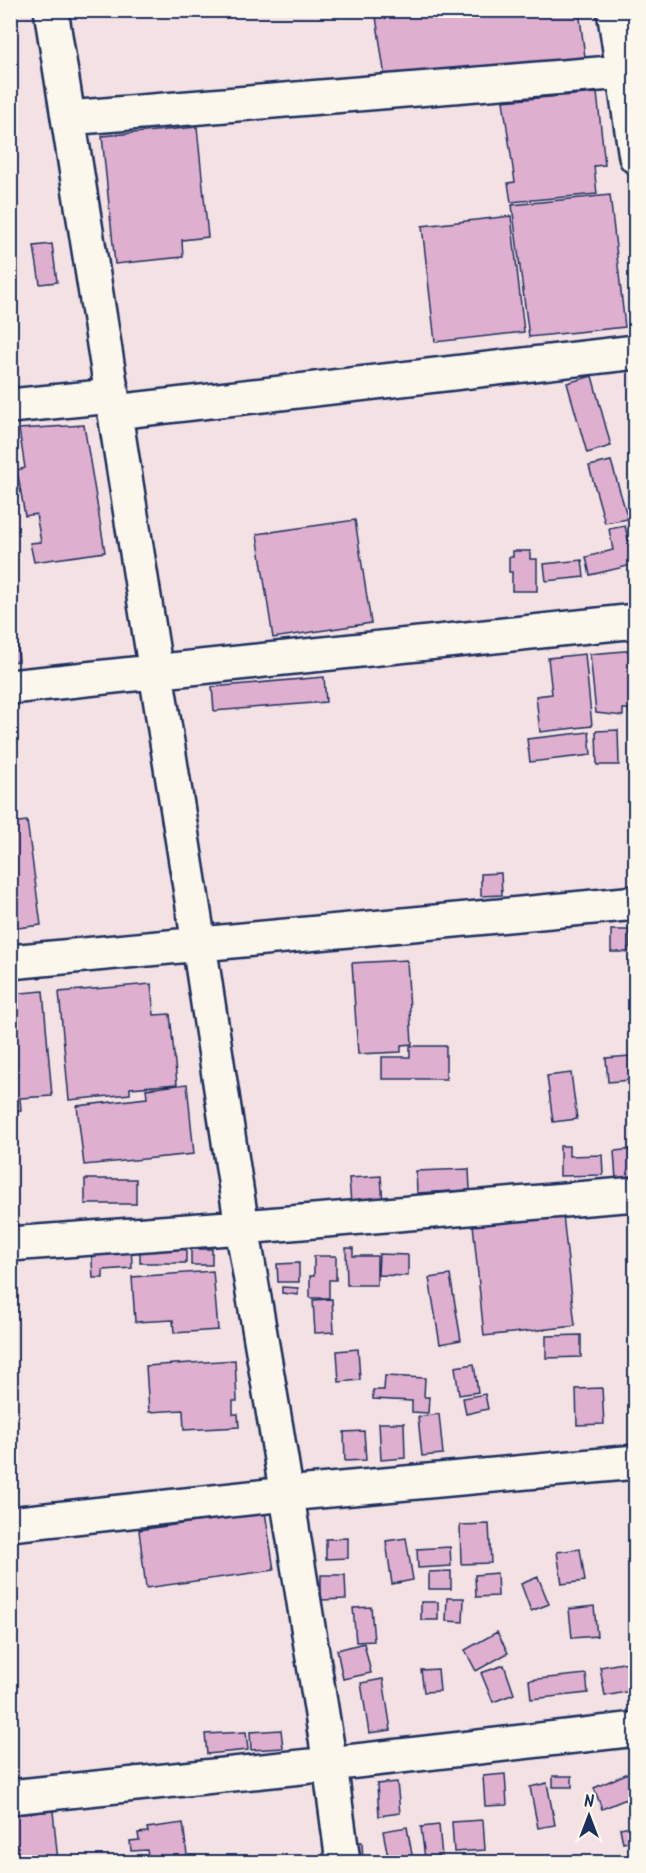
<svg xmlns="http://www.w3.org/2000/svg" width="646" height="1873" font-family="Kalam,sans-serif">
<rect width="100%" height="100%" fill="#f3e1e3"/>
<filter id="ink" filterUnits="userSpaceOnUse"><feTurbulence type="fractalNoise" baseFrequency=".0167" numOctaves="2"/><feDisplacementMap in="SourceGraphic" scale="12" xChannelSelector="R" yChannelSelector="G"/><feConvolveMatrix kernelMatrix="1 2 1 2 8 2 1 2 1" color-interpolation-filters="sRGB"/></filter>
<g filter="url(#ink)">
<path fill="#dfafcf" stroke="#1b2f5e" stroke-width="1.5" d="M375,10H579L585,57L386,84Z
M597,93L605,165L594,166L597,194L511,202L508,183L515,182L503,101Z
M197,127L208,237L182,240L183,257L115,264L102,136Z
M610,195L625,327L529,337L512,205Z
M511,216L524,332L435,342L422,226Z
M52,244L57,282L40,284L34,246Z
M592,376L611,446L587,453L567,383Z
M84,425L105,552L34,562L30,543L41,542L36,514L25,516L17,470L25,468L19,429Z
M611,461L628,519L605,523L589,466Z
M355,520L371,623L273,638L257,534Z
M625,526L630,547L636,545V562L632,563V565L590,575L586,557L613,550L609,529Z
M513,551H530V559H537V591H512V572H509V557H513Z
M582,560L584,577L546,581L544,564Z
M10,566L19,661L10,662Z
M636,650V716H630L629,709H623V716L596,713L590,654Z
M585,654L592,726L540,732L536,696L552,694L548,658Z
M324,677L326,702L214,711L212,687Z
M618,730L619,765H597L596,731Z
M589,732L591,755L530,762L527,739Z
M10,738L16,807H10Z
M27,821L41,925L10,929V823Z
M501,873L502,895L481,896V874Z
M611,930H630V934H629L630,947L628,948V952H611Z
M407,960L412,1044L401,1045V1052L358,1054L352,963Z
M151,984L154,1015L170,1014L177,1084L130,1088V1094L69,1100L59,992Z
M43,991L52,1096L20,1098L21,1111H10V994Z
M410,1046H446V1079H382V1057H410Z
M630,1056L631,1080L608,1082L606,1058Z
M571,1073L577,1119L553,1122L547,1076Z
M187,1084L194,1154L84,1165L77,1106L147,1098L146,1089Z
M560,1146H569V1156L602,1155L603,1175L560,1176Z
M636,1149V1179L616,1180L614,1151Z
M469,1169L470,1190L417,1193L416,1171Z
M381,1176L383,1203L351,1204L349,1178Z
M85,1179H136V1204H85Z
M563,1215L575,1326L484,1336L473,1224Z
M140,1238H186V1263H140Z
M131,1242L132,1268L103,1270V1278H93L91,1244Z
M346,1248H353V1256H377V1285H347Z
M191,1249H212V1265H191Z
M379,1254L408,1255V1276L378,1275Z
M314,1256H336V1280H329V1298H310V1276H314Z
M299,1263V1282H278L277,1264Z
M213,1271L218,1330L174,1333L173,1320L135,1322L132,1277Z
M450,1275L461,1340L440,1344L429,1278Z
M282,1287L298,1288V1295L282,1293Z
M332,1299L334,1332L315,1333L313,1300Z
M581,1335V1357L546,1358V1336Z
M358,1349L360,1380L339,1382L337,1351Z
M235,1360L237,1401H233V1414H238L239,1427L184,1430L183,1410L149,1412L146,1366Z
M474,1364L478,1392L459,1395L455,1367Z
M385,1376L425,1378L424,1397H429L428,1413L412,1412V1401L373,1399V1390H384Z
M602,1388L604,1424L577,1425L576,1389Z
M485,1394L488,1409L466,1414L463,1398Z
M439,1414L443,1454L422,1456L418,1417Z
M379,1423H404L405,1458L381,1460Z
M364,1431L366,1460L345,1461L344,1432Z
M265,1512L274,1570L146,1588L139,1530Z
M489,1524L491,1563L461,1564L460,1525Z
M348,1538V1558L326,1559V1539Z
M406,1538L413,1580L392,1584L386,1541Z
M450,1547L451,1566L418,1568L417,1549Z
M580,1549L585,1581L562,1584L557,1552Z
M451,1571V1589H429V1572Z
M497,1573L498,1596L476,1597L475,1575Z
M321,1575H345L346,1599L321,1600Z
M538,1577L549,1604L531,1611L521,1584Z
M447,1598H464L463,1622L446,1621Z
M421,1602H438V1620H421Z
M594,1606L597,1636L572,1638L569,1609Z
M371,1607L374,1641L356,1642L353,1608Z
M497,1632L508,1653L476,1671L465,1650Z
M364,1643L371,1673L343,1679L337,1650Z
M634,1661L636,1690L605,1696L600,1667Z
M504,1665L514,1694L493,1702L481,1673Z
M438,1669L440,1691L424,1692L421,1670Z
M586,1674L588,1693L531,1699L529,1680Z
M383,1679L391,1730L369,1733L361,1683Z
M281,1730L283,1748L251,1750L250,1732Z
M246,1732L248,1750L207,1754L205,1734Z
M628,1773L636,1795L602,1809L594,1788Z
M505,1774L507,1805L485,1806L483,1776Z
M553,1776H572V1787H553Z
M397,1782L400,1813L379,1816L377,1784Z
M547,1783L555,1825L538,1828L530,1787Z
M53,1811L58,1862H10V1815Z
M483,1820L485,1850L454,1852L452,1822Z
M183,1823L187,1855L149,1860L147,1850L131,1851L130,1841L139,1840L138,1833L148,1832L147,1828Z
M439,1825L442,1857L425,1859L421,1827Z
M636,1825V1840L623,1843L620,1828Z
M407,1827L413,1860L389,1862L383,1831Z
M349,1842H362L363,1862H350Z"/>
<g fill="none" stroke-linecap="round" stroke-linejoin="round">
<g stroke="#1b2f5e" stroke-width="38">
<path id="minor" d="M51,10L199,944L242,1227L276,1428L330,1764L343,1862
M614,10L636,157
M68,118L623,72
M10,406L112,396
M115,412L636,352
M10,687L636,621
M10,962L636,903
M10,1244L242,1227L636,1194
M10,1524L286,1494L636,1462
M10,1797L330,1764L636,1729"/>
</g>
<use href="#minor" stroke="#fbf7ec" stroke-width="33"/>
</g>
</g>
<rect width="646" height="1873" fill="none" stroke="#fbf7ec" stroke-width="36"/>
<rect x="18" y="18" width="610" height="1837" fill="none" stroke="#1b2f5e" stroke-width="2" filter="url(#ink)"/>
<g transform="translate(589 1816)" stroke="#fbf7ec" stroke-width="4.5" paint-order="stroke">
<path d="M0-4.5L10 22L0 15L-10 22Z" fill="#1b2f5e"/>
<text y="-9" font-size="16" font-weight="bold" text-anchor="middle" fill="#1b2f5e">N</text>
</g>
</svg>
